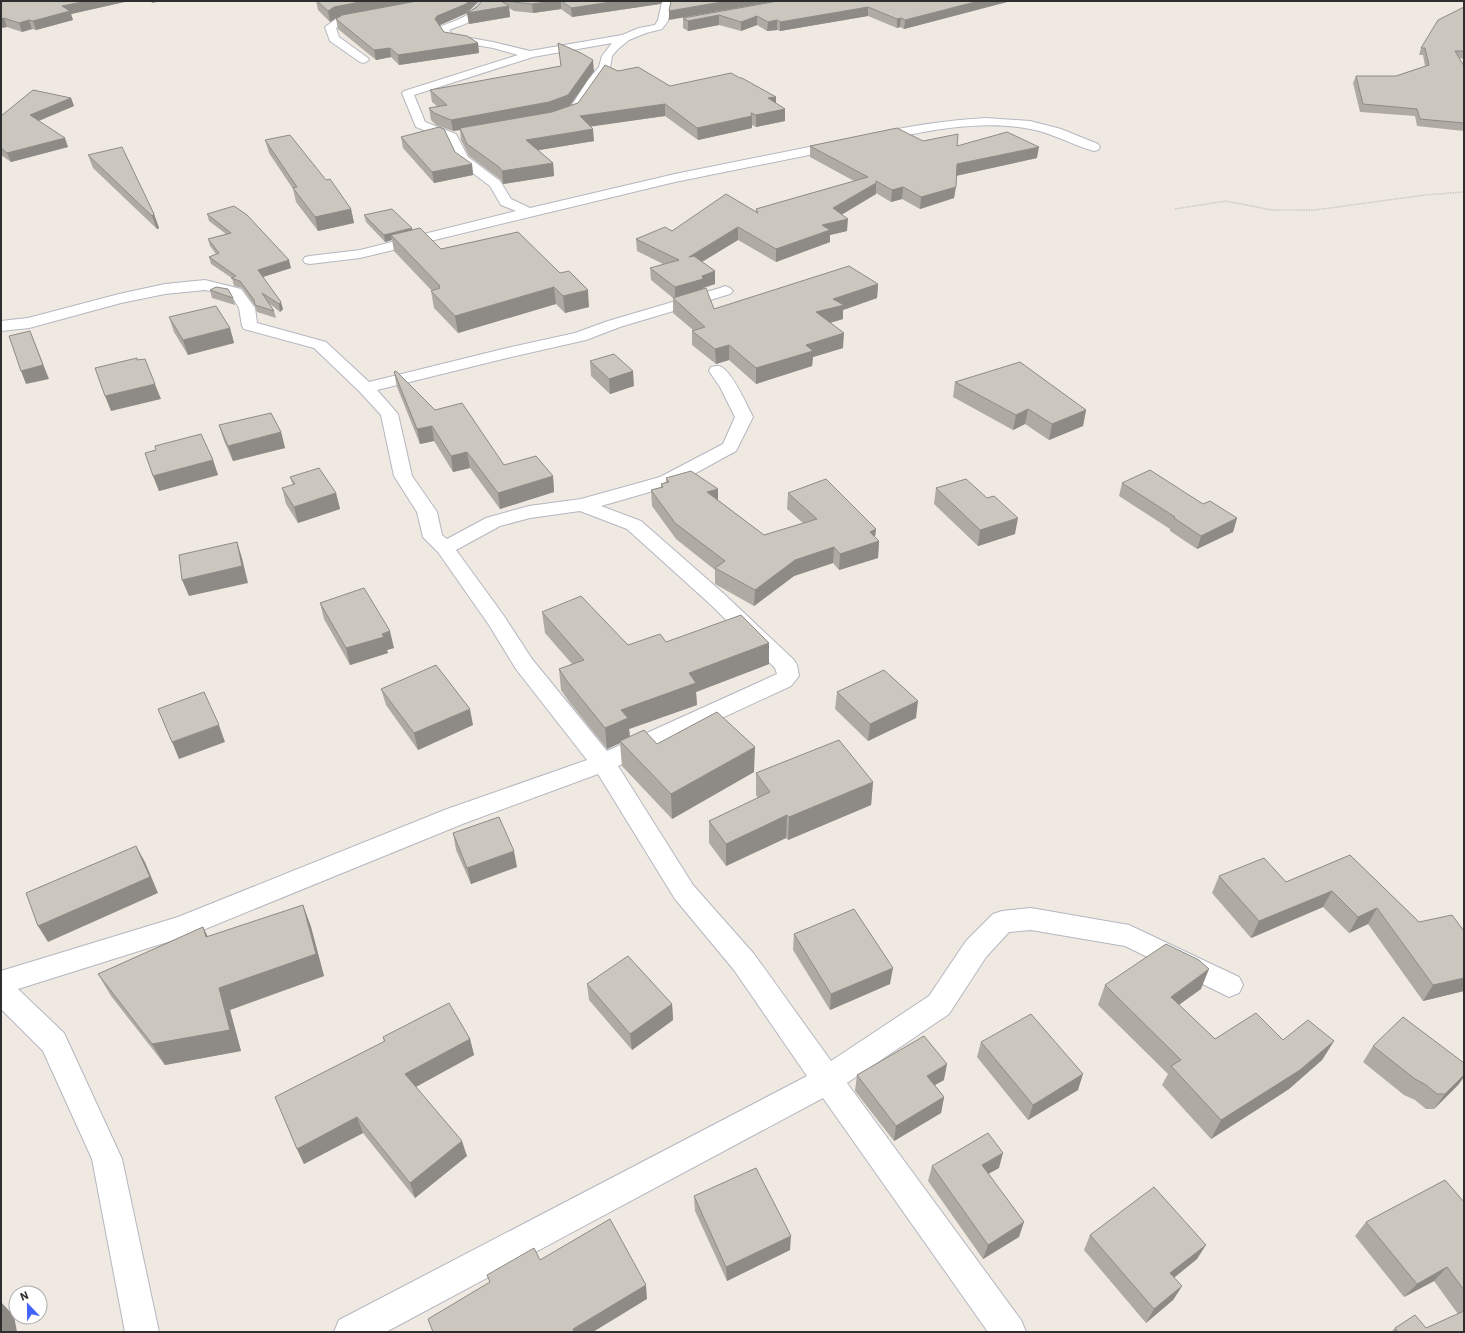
<svg xmlns="http://www.w3.org/2000/svg" width="1465" height="1333" font-family="'IBM Plex Sans',sans-serif">
<rect width="100%" height="100%" fill="#efe9e1"/>
<g fill="none" stroke-linecap="round" stroke-linejoin="round">
<g stroke="#b4b7c1" stroke-width="2">
<path id="minor" d="M481,1H491C478,21 470,22 449,30L453,35L493,42L530,51L622,35L639,28L655,25L658,20L662,2H670L671,4L668,21L662,29L646,33L629,40L618,49L612,56L610,68L597,84L578,113L559,120H551L549,117L551,114L570,108L588,80L599,67L602,56L612,43L533,57L414,95L425,122L456,134L468,157L500,181L511,199L530,208L675,174L839,141L843,142L845,145L843,148L839,149L675,182L360,258L310,264L305,263L303,260L305,257L310,256L360,250L516,211L501,205L490,186L458,162L447,139L416,127L402,93L404,91L518,55L493,48L446,40L438,29L439,27C457,20 470,17 481,1Z
M365,13L369,14L370,16L369,18L343,23L336,28L339,37L368,58L369,60L364,63L360,62L330,41L325,27L336,19Z
M986,118L1030,121L1061,129L1098,144L1100,147L1098,150L1094,151C1072,145 1053,133 1030,129C979,119 925,131 875,142L871,141L869,138L871,135C908,126 947,120 986,118Z
M205,280L241,289L255,308L257,323L326,342L369,382L507,348L575,333L608,321L720,288L725,286L730,288L733,291L730,294L620,327L586,340L507,358L377,390L398,414L412,476L437,512L442,535L447,539L486,518L529,506L581,499L660,477L723,444L735,417L720,387L709,371L711,367C715,366 720,365 723,368C734,376 747,405 753,417L736,451L674,485L601,506L641,521L724,594L794,660L797,665L799,676L791,686L618,766L693,885L754,954L831,1061L929,996L966,941L993,914L1002,911L1031,908L1129,925L1239,977L1243,985L1239,993L1229,997L1125,946L1031,930L1009,932L986,957L949,1014L847,1083L1021,1320L1026,1332H988L823,1098L386,1332H334L339,1320L807,1076L734,970L675,899L598,774L465,823L193,934L18,989L64,1033L122,1159L159,1332H125L92,1159L43,1051L1,1009V971L178,917L447,809L587,760L516,669L489,625L438,552L423,537L417,512L394,476L381,415L360,392L314,348L244,329L242,326L239,308L231,295L205,290L165,294L121,303L29,328L1,331V321L28,318L119,294L165,284ZM580,511L627,529L710,604L775,668L777,674L607,751L532,659L504,616L456,550L500,526L530,518Z"/>
</g>
<path stroke="#c9c9c9" stroke-width="1.5" stroke-dasharray="1.5 1" stroke-linecap="butt" d="M1175,209L1226,201L1272,210H1315L1425,195L1464,192"/>
<use href="#minor" fill="#fff" fill-rule="evenodd"/>
</g>
<path fill="#afaba4" d="M1,1H129L71,14L73,20L36,30L32,29L22,32L7,27L1,28Z
M316,1H479L467,13L477,7L482,1H664L660,4L572,17L561,9L533,13L514,11L509,8L510,17L469,24L467,13L440,25L444,32L478,43L479,53L399,65L391,57L376,60L338,29L336,19L340,17L336,18L330,22L318,10Z
M778,1L1007,2L904,29L900,27L897,28L868,16L780,31L777,30L767,31L757,25L741,31L719,25L688,31L683,28V18Z
M1464,7V59L1459,58L1464,66V131L1417,126L1415,116L1360,112L1353,83L1356,76H1396L1425,66L1423,55H1419L1421,48Z
M558,43L594,71L570,105L578,103L618,71L670,86L740,78L776,97V103L785,109V121L756,127L752,125V128L698,140L665,116L591,126L594,141L538,150L553,163L554,176L503,184L501,180L469,156L461,140L460,130L453,131L436,125L431,120L429,108L437,106L432,102L430,90L561,66Z
M71,98L74,106L39,121L68,147L11,162L1,155V116Z
M401,137L472,164L473,175L434,183L403,148Z
M265,140L326,180L351,209L354,223L318,231L296,202L293,189L269,153Z
M923,141L1037,158L956,176L954,198L920,209L902,199L891,202L876,193V194L842,214L847,231L830,235V242L776,262L738,240L702,262L715,271V284L703,288L714,309L878,284L877,298L843,310V319L830,323L843,348L813,357L812,366L756,384L729,360L716,364L692,345V331L693,330L673,313V298L651,280L650,268L663,264L637,251L636,239L756,212V209L854,181L810,157V146Z
M88,155L154,214L159,228L157,229L93,168Z
M207,214L291,268L262,277L283,309L280,312L270,304L274,311L276,318L257,312L255,306L242,288L234,286L232,278L211,264L209,257L216,254L210,246L208,239L226,234L209,221Z
M364,215L412,230L441,249L518,232L589,307L565,313L556,304L458,333L434,308L431,291H432L394,251L392,240L385,242L366,222Z
M210,290L233,298L235,305L212,298Z
M169,317L230,328L234,343L188,355L174,332Z
M590,361L634,386L610,394L591,376Z
M394,372L435,410L504,465L553,476L554,492L500,509L470,468L453,472L434,441L420,444L397,387Z
M955,382L1086,410L1083,426L1049,440L1025,424L1013,430L953,397Z
M219,425L281,432L285,448L233,461L224,441Z
M145,453L213,460L218,475L159,491Z
M290,477L336,493L340,509L298,523L286,504L282,488L293,485Z
M666,478L718,500L764,535L803,523L787,509L788,493L876,529L875,537L879,541L878,558L839,570L833,563L794,576L754,606L715,584V570L676,539L652,506L651,490L661,487V484L666,482Z
M1122,483L1203,504L1237,518L1233,532L1197,549L1170,531V529L1119,496Z
M936,488L1015,534L978,546L934,504Z
M320,603L394,648L387,650L388,653L350,665L324,619Z
M542,612L628,645L666,642L769,643V664L696,692L697,705L629,729L630,737L754,772L672,819L622,766L620,743L607,749L570,703L561,690L559,669L572,664L545,633Z
M381,689L473,725L418,750L386,705Z
M837,692L916,718L868,741L835,709Z
M756,773L873,782L871,805L788,840L786,838L726,866L709,843V821L758,798L756,795Z
M453,833L517,867L471,884L456,850Z
M1350,855L1419,922L1464,931V991L1423,1001L1368,924L1349,933L1323,907L1251,938L1212,893L1219,876L1286,882Z
M303,905L311,927L324,976L230,1010L241,1051L165,1065L111,996L98,974L203,927L208,937Z
M794,934L890,984L830,1010L793,950Z
M587,984L672,1004L673,1020L632,1050L589,1000Z
M1105,985L1201,989L1179,1005L1215,1039L1334,1041L1322,1060L1289,1089L1211,1139L1162,1085L1168,1074L1098,1005Z
M383,1037L470,1039L474,1055L416,1087L467,1156L415,1198L363,1133L304,1164L297,1149L384,1042Z
M981,1042L1078,1090L1028,1120L977,1057Z
M1373,1046L1459,1084L1434,1109H1426L1415,1100L1404,1095L1363,1062Z
M857,1075L944,1080L935,1085L944,1097L941,1113L894,1141L855,1091Z
M932,1166L999,1168L988,1174L1019,1237L983,1259L928,1181Z
M694,1196L790,1250L727,1281L695,1211Z
M1464,1202V1332H1391L1395,1328H1426L1458,1314L1434,1281L1404,1297L1355,1236L1366,1222Z
M1090,1235L1197,1259L1174,1278L1182,1286L1173,1300L1146,1323L1084,1250Z"/>
<path fill="#8e8b86" d="M87,1H129L71,14L73,20L36,30L33,21L62,6Z
M151,1H162L152,3Z
M365,1H418L336,18L330,22L328,11L334,7Z
M469,1H479L467,13L509,6L510,17L469,24L467,13L438,26L435,19L437,16Z
M553,1H561V9L533,13L532,4Z
M617,1H664L660,4L572,17L571,8Z
M727,1H777L669,20V11Z
M979,1H1014L1007,2L904,29L905,20Z
M868,7V16L780,31V22Z
M719,15V25L688,31V21Z
M757,16V25L741,31V22Z
M4,18L7,27L1,28V19Z
M901,18L900,27L897,28V19Z
M29,20L32,29L22,32L19,23Z
M777,20V30L767,31L768,22Z
M478,43L479,53L399,65L398,55Z
M390,48L391,57L376,60L374,50Z
M593,60L594,71L569,107L550,114L460,128V130L453,131L451,120Z
M776,97V108L768,98Z
M71,98L74,106L33,123L30,115Z
M665,104V116L581,128L580,116Z
M785,109V121L756,127V115Z
M752,116V128L698,140L697,128Z
M593,129L594,141L528,152L526,140Z
M65,138L68,147L11,162L7,153Z
M1039,147L1037,158L955,176L957,164Z
M553,163L554,176L503,184L502,171Z
M472,164L473,175L434,183L432,172Z
M876,183V194L833,220V208Z
M903,187L902,199L891,202L892,190Z
M956,187L954,198L920,209L921,197Z
M351,209L354,223L318,231L315,217Z
M154,214L159,228L157,229L152,216Z
M848,219L847,231L830,235V242L776,262V249L822,225Z
M738,227V240L690,269L689,257Z
M412,228L413,235H391L392,240L385,242L384,235Z
M289,260L291,268L260,278L258,270Z
M715,271V284L703,288V292L675,300V287Z
M878,284L877,298L843,310V319L815,327L816,312L833,299Z
M554,287L556,304L458,333L455,316Z
M588,290L589,307L565,313L563,296Z
M281,302L283,309L280,312L279,304Z
M230,328L234,343L188,355L183,340Z
M30,331L49,379L26,384L21,371Z
M844,333L843,348L813,357L812,366L756,384V368L806,345Z
M729,345V360L716,364L715,349Z
M633,371L634,386L610,394L609,379Z
M155,384L161,399L111,411L105,396Z
M1028,409L1025,424L1013,430L1016,415Z
M1086,410L1083,426L1049,440L1052,424Z
M432,426L434,441L420,444L417,429Z
M281,432L285,448L233,461L228,446Z
M467,452L470,468L453,472L451,456Z
M213,460L218,475L159,491L153,476Z
M553,476L554,492L500,509L498,493Z
M718,489V505L707,492Z
M336,493L340,509L298,523L294,507Z
M1018,518L1015,534L978,546L980,530Z
M1237,518L1233,532L1197,549L1201,536Z
M876,529L874,543L879,541L878,558L839,570L840,554L870,532Z
M237,542L242,558L248,583L189,596L182,580Z
M834,547L833,563L794,576L754,606L755,590L795,560Z
M390,631L394,648L387,650L388,653L350,665L346,648Z
M769,643V664L696,692L697,705L629,729L630,739L620,741V743L607,749L605,728L621,710L689,673Z
M918,701L916,718L868,741L870,724Z
M470,709L473,725L418,750L414,733Z
M219,725L225,742L179,759L172,742Z
M755,747L754,772L672,819L671,794Z
M873,782L871,805L788,840L789,817Z
M787,815L786,838L726,866V844Z
M136,846L145,862L158,893L48,942L38,926Z
M514,851L517,867L471,884L467,868Z
M1332,891L1323,907L1251,938L1259,921Z
M303,905L311,927L324,976L230,1010L241,1051L165,1065L152,1044L219,988Z
M1377,908L1368,924L1349,933L1358,917Z
M203,927L214,949L206,937Z
M893,968L890,984L830,1010L831,994Z
M1209,969L1201,989L1163,1016L1171,997Z
M1464,978V991L1423,1001L1433,985Z
M672,1004L673,1020L632,1050L630,1034Z
M470,1039L474,1055L410,1090L405,1074Z
M1334,1041L1322,1060L1289,1089L1211,1139L1221,1120Z
M947,1064L944,1080L924,1091L927,1076Z
M1083,1074L1078,1090L1028,1120L1033,1105Z
M1464,1075V1077L1459,1084L1434,1109L1445,1094Z
M944,1097L941,1113L894,1141L896,1126Z
M357,1117L363,1133L304,1164L297,1149Z
M462,1141L467,1156L415,1198L410,1183Z
M1003,1153L999,1168L977,1180L982,1165Z
M1024,1222L1019,1237L983,1259L988,1245Z
M791,1236L790,1250L727,1281L726,1267Z
M1206,1245L1197,1259L1162,1287L1170,1273Z
M1447,1267L1434,1281L1404,1297L1417,1284Z
M646,1285L647,1299L593,1332H572L573,1329Z
M1182,1286L1173,1300L1146,1323L1154,1309Z
M1,1302L14,1316L17,1332H1Z"/>
<path fill="#cbc7bf" stroke="#8e8b86" d="M1,1H87L62,6L70,11L33,21L29,20L19,23L4,18L1,19Z
M317,1H365L334,7L328,11Z
M417,1H469L466,4L437,16L435,19L444,32L467,36L478,43L398,55L390,48L374,50L336,19L342,15Z
M482,1H501L509,6L467,13L477,7Z
M512,1H553L532,4L513,2Z
M562,1H617L571,8Z
M671,1H727L669,11Z
M778,1H979L905,20L901,18L897,19L868,7L780,22L777,20L768,22L757,16L741,22L719,15L688,21L683,18Z
M1464,7V51H1455L1464,66V123L1420,119L1417,109L1363,104L1356,76H1396L1429,65L1425,48H1421L1438,20Z
M558,43L581,53L593,60L568,95L549,102L451,120L434,113L429,108L447,105L430,90L561,66Z
M605,65L618,71L638,67L670,86L731,73L740,78H742L776,97L768,98L785,109L756,115L751,113L752,116L697,128L665,104L580,116L593,129L526,140L553,163L502,171L499,167L467,144L460,128L552,112L578,103Z
M33,90L71,98L30,115L65,138L7,153L1,148V116Z
M439,127L444,129L455,152L472,164L432,172L401,137Z
M897,128L923,141L958,134L957,146L1007,132L1039,147L957,164L956,187L921,197L903,187L892,190L876,181V183L833,208L848,219L822,225L830,230L776,249L738,227L689,257L694,256L715,271L702,276L703,279L675,287L650,268L679,260L636,239L665,227L672,231L726,194L758,213L756,209L868,177L810,146Z
M290,135L326,180L330,179L351,209L315,217L293,188L297,187L265,140Z
M122,147L154,214L152,216L88,155Z
M234,206L247,215L289,260L258,270L281,302L279,304L262,293L274,311L255,305L254,300L240,281L231,278L236,276L209,257L219,253L208,239L231,233L207,214Z
M392,209L412,228L384,235L364,215Z
M420,228L441,249L518,232L560,273L569,271L588,290L563,296L554,287L455,316L431,291L440,288L438,286H440L391,235Z
M849,266L878,284L833,299L844,305L816,312L844,333L806,345L813,351L756,368L729,345L715,349L692,331L705,327L673,298L706,288L714,309Z
M216,287L228,289L233,298L210,290Z
M216,306L230,328L183,340L169,317Z
M30,331L43,365L21,371L9,336Z
M614,354L633,371L609,379L590,361Z
M137,358V360L145,359L155,384L105,396L95,368Z
M1020,362L1086,410L1052,424L1028,409L1016,415L955,382Z
M396,371L435,410L462,403L504,465L536,456L553,476L498,493L467,452L451,456L432,426L417,429L394,372Z
M271,413L281,432L228,446L219,425Z
M201,434L213,460L153,476L145,453L156,450L155,446Z
M319,468L336,493L294,507L282,488L295,484L290,477Z
M1150,470L1203,504L1210,501L1237,518L1201,536L1174,518L1175,517L1122,483Z
M691,471L718,489L707,492L764,535L817,519L788,493L826,479L876,529L870,532L879,541L840,554L834,547L795,560L755,590L715,568L725,561L675,523L651,490L663,487L661,484L669,482L666,478Z
M966,479L987,498L994,496L1018,518L980,530L936,488Z
M237,542L242,566L182,580L179,555Z
M364,588L390,631L382,634L384,637L346,648L320,603Z
M581,596L628,645L660,634L666,642L741,615L769,643L689,673L696,683L621,710L628,718L605,728L567,681L559,669L584,660L542,612Z
M436,665L470,709L414,733L381,689Z
M884,670L918,701L870,724L837,692Z
M204,692L219,725L172,742L158,709Z
M717,712L755,747L671,794L620,741L644,730L657,744Z
M839,740L873,782L789,817L787,815L726,844L709,821L770,792L756,773Z
M499,817L514,851L467,868L453,833Z
M136,846L150,877L38,926L26,893Z
M1350,855L1419,922L1452,915L1464,931V978L1433,985L1377,908L1358,917L1332,891L1259,921L1219,876L1264,858L1286,882Z
M303,905L316,954L219,988L230,1030L152,1044L98,974L203,927L206,937Z
M854,909L893,968L831,994L794,934Z
M1166,944L1199,960L1209,969L1171,997L1215,1039L1256,1013L1283,1040L1308,1020L1334,1041L1300,1070L1221,1120L1171,1066L1181,1060L1105,985Z
M628,956L672,1004L630,1034L587,984Z
M449,1003L470,1039L405,1074L462,1141L410,1183L357,1117L297,1149L275,1097L385,1041L383,1037Z
M1031,1014L1083,1074L1033,1105L981,1042Z
M1403,1017L1464,1063V1075L1445,1094H1437L1426,1085L1415,1079L1373,1046Z
M924,1036L947,1064L927,1076L944,1097L896,1126L857,1075Z
M988,1133L1003,1153L982,1165L1024,1222L988,1245L932,1166Z
M756,1168L791,1236L726,1267L694,1196Z
M1445,1180L1464,1202V1290L1447,1267L1417,1284L1366,1222Z
M1154,1187L1206,1245L1170,1273L1182,1286L1154,1309L1090,1235Z
M610,1219L646,1285L573,1329L574,1331L572,1332H433L428,1319L490,1282L487,1275L534,1248L540,1260Z
M1464,1311V1332H1398L1395,1328L1415,1315L1426,1328Z"/>
<rect width="1465" height="1333" fill="none" stroke="#2e2e2e" stroke-width="4"/>
<g transform="translate(28 1305) rotate(338)"><circle r="19" fill="#ffffff" stroke="#ababab"/>
<path d="M0-3L7 15L0 10L-7 15Z" fill="#4264fb"/>
<text y="-6" font-size="11" font-weight="bold" text-anchor="middle" fill="#2e2e2e">N</text>
</g>
</svg>
